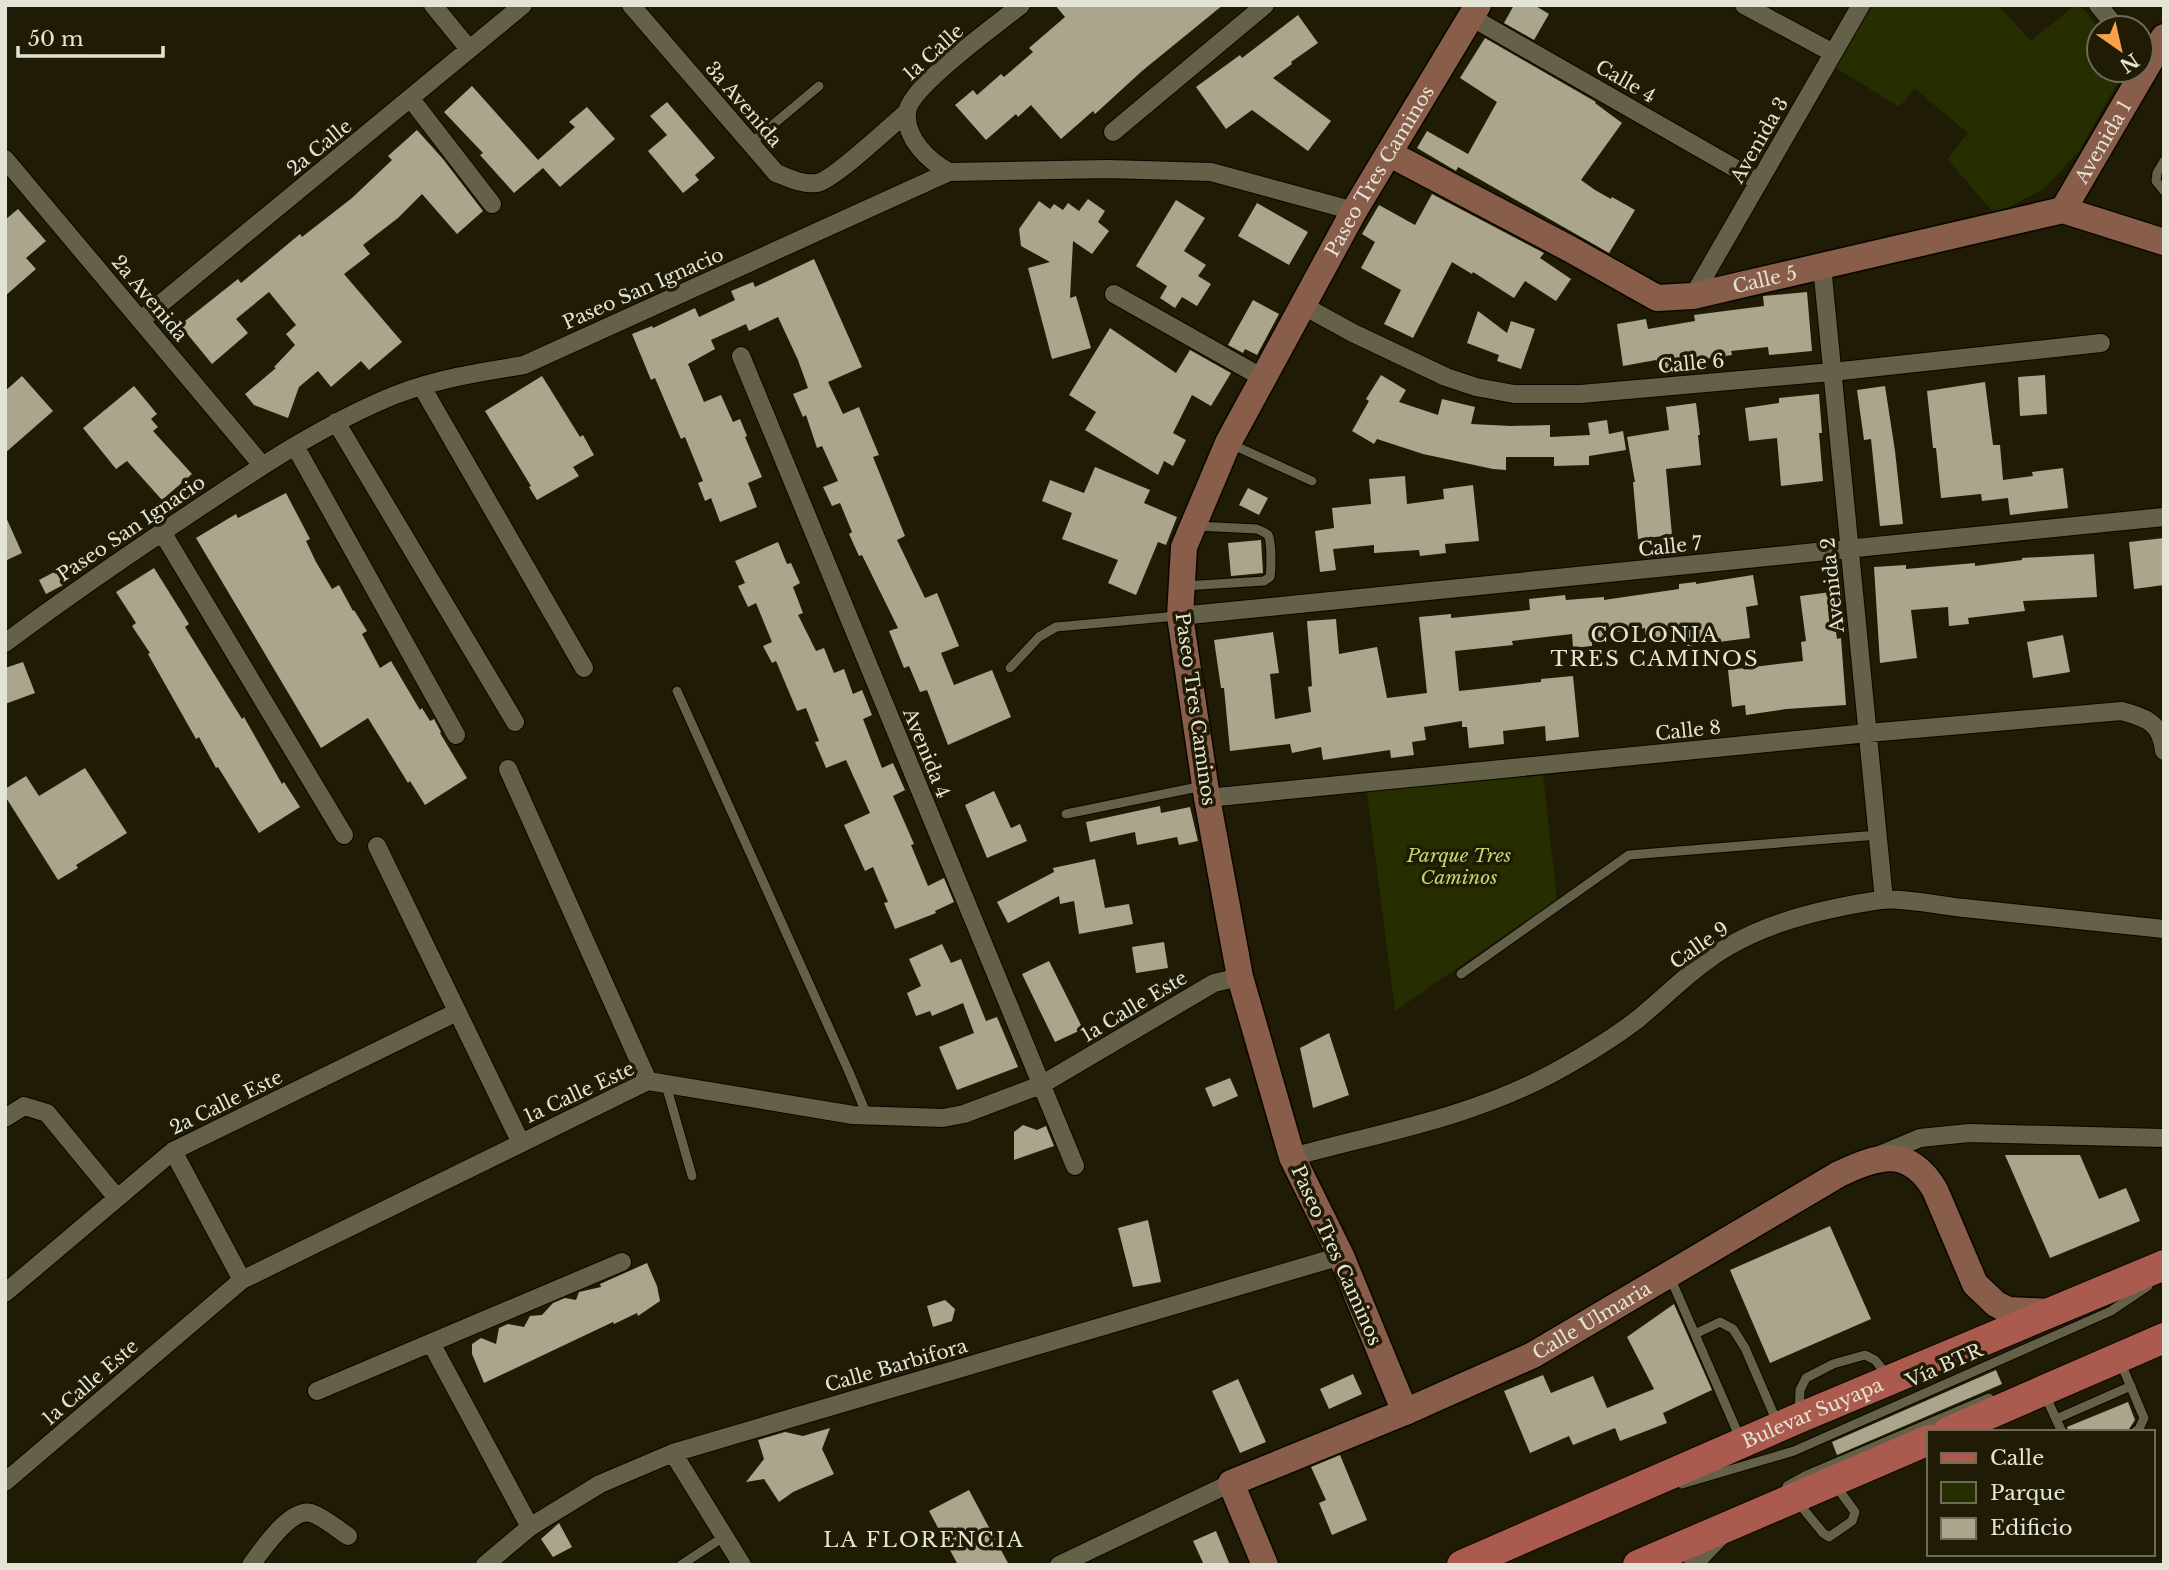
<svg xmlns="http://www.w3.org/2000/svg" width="2169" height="1570" font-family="'Libre Baskerville',serif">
<rect width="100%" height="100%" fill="#201b05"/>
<path fill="#262e00" d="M1869,5H1998L2031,41L2075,5H2080L2099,29V70H2125L2079,151L2044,189L1995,214L1947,159L1968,133L1915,89L1899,107L1833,66Z
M1543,775L1557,899L1395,1011L1367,792Z"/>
<path fill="#aaa58b" d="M1055,5H1223L1142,71L1095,114L1093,111L1061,139L1031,105L1018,117L1016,114L986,140L955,105L973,90L977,95L1001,74L1004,77L1033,52L1029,48L1065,17Z
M1514,5H1534L1549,14L1534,40L1504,23Z
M1298,15L1318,43L1291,62L1292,64L1273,78L1331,121L1308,151L1252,110L1226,129L1196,87L1240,55L1242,58Z
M1485,38L1596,102L1595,103L1622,123L1581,180L1595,190L1611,199L1612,197L1635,210L1609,253L1458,167L1456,171L1417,148L1427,131L1468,154L1497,102L1460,78Z
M472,86L538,160L575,127L569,122L587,107L615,139L560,187L543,168L514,193L480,155L483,153L444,112Z
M667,102L715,158L695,175L699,180L683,193L648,151L667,135L650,116Z
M417,130L443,159L483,211L457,234L422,194L398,218L363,245L370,254L344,274L402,342L369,370L361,361L331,387L318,371L299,387L288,418L254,405L245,394L276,368L274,367L295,345L286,334L296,325L269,292L236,319L248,333L212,364L180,325L238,279L241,283L300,234L302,237L352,198L392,160L388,156Z
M1432,194L1544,253L1540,258L1571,279L1556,301L1525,281L1514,298L1473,272L1472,274L1452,262L1413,338L1384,324L1401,290L1361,268L1375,242L1362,234L1379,205L1415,225Z
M1088,199L1105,211L1098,222L1109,231L1092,254L1073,241L1070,298L1076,296L1091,348L1052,359L1028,268L1050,262L1021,246L1019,229L1039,201L1050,209L1054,204L1063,210L1068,203L1079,211Z
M1176,200L1205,218L1184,251L1206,265L1198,276L1211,284L1197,306L1182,297L1175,308L1160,298L1167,286L1136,266Z
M1257,203L1308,232L1289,265L1238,236Z
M18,209L46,241L26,258L36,269L5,296V220Z
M814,259L862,367L828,382L843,414L859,407L879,455L873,457L905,536L897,540L925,598L937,593L959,646L941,653L954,685L992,670L1011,717L948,745L927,690L920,692L909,666L904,668L889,631L898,628L862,555L859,556L849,534L852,532L840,503L832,506L823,487L838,481L822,446L817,448L806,415L803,417L793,394L808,388L798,360L778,317L749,331L746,324L711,340L715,349L688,364L704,402L721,395L733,422L740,419L747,436L745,437L762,477L748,483L757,507L720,522L711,498L705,501L698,483L703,481L685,437L681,439L655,378L651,380L632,334L652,326L653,328L695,308L699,317L735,300L731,291L753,282L755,287Z
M1807,292L1812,351L1769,355L1768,347L1731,351L1732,355L1692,361L1693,364L1657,370L1656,360L1623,366L1617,324L1646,319L1648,329L1695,321L1694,315L1764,306L1763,296Z
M1253,300L1279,314L1257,355L1245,349L1243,353L1228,345Z
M1478,311L1507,333L1511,321L1535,329L1521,369L1497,361L1499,355L1467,343Z
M1110,328L1176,373L1190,350L1231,373L1211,406L1192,395L1173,433L1186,440L1173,466L1164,461L1158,475L1085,430L1096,412L1069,395Z
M1381,375L1406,390L1399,402L1438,415L1442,399L1475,407L1471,424L1511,426L1550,425V437L1590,435L1588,423L1607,420L1609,434L1623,431L1626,450L1589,456V465L1554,466V457H1506V470L1493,469L1423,454L1377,439L1374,444L1352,431L1369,401L1366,399Z
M2045,375L2047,414L2020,416L2018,377Z
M22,376L53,411L5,453V391Z
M542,376L580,437L583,435L594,455L573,467L579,476L537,500L529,487L531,486L485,411Z
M1985,382L1993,445H2000L2003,480L2033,476L2032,472L2063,468L2068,508L2010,515L2008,498L1982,501L1981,494L1941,498L1936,448H1933L1927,391Z
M134,386L157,414L151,419L158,427L153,431L192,474L162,500L127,461L116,469L83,428Z
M1885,386L1895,451L1903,524L1880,526L1871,439L1864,440L1857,390Z
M1819,394L1822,433H1819L1823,481L1781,486L1777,438L1749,441L1745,408L1779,403V398Z
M1696,403L1700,435H1698L1701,465L1666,469L1672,535L1638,539L1633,482H1635L1627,437L1669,430L1666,407Z
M1095,467L1150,490L1144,503L1177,517L1166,545L1158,542L1136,595L1108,583L1118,560L1062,539L1072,513L1042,501L1050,480L1084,493Z
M1405,476L1407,504L1444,499L1443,489L1473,485L1479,541L1445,544L1446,553L1420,556L1419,550L1374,553V545L1333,549L1336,570L1320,572L1315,531L1334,528L1332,508L1371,504L1369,479Z
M1248,488L1268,498L1259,515L1239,505Z
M286,493L310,539L306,541L316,562L332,589L339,585L353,611L354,610L367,631L362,634L380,668L391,661L420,710L422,708L430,721L434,719L441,732L440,733L467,778L425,805L410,781L408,783L368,718L321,748L196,538L236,514L238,518Z
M5,515L22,553L5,561Z
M2164,538V585L2134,589L2129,542Z
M1261,540L1263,573L1231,576L1228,543Z
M778,542L787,564L791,563L800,583L793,587L803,613L798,615L816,651L824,648L834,673L844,669L853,694L862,690L872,715L863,719L882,768L893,763L905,790L893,796L914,844L911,845L928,886L944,878L954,902L935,911L936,913L895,929L884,903L888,902L873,867L865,871L844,825L870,813L846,760L826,768L815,742L819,741L806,708L797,711L776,661L772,663L763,646L772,642L756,603L748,607L738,586L745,583L735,561Z
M2094,554L2097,597L2023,601L2025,611L1968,618L1969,624L1949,626L1948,607L1911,610L1917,658L1880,663L1874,567L1906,565V569L1975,563V566L2022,560V558Z
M154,568L189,624L185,627L242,719L244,717L282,784L284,782L300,807L259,833L218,767L216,768L199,737L196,739L148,654L150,653L132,626L136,623L116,592Z
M60,569L67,583L46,594L39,580Z
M1753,575L1758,605L1746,607L1750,638L1687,646L1685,634L1646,639L1645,628L1608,633V640L1592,642V646L1573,648L1572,634L1512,641L1513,645L1455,651L1459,691L1541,682V679L1573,676L1579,737L1546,741L1545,726L1503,731L1504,744L1469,748L1467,727H1462V721L1424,727L1426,740L1412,742L1414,755L1391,758L1390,750L1323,760L1321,747L1292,753L1290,744L1230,751L1224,688H1221L1214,640L1273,632L1279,673L1270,674L1275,719L1311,712L1308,687L1312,686L1307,621L1336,619L1339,654L1377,647L1387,698L1427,693L1419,617L1451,614V618L1530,610L1529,599L1565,595L1566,600L1604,597V600L1679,589V584L1696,582V584Z
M1831,592L1837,639L1841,638L1846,705L1786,709L1746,715L1745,705L1732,707L1728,670L1803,661L1801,642L1806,641L1800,596Z
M2063,635L2070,672L2033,678L2027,642Z
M23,662L35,693L5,704V668Z
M85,768L127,833L76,865L78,868L58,880L5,796V789L26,776L39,796Z
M994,791L1011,828L1020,824L1027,841L987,858L965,805Z
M1160,806L1161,813L1190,807L1198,841L1179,845L1177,837L1137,845L1135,832L1090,842L1086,822Z
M1095,859L1105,908L1129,904L1133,924L1079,934L1074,901L1060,904L1059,896L1008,923L997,902L1054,872L1053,868Z
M1164,942L1168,968L1136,973L1132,947Z
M942,944L951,963L961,959L986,1021L997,1017L1018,1067L957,1090L939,1047L974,1033L963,1003L932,1016L930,1011L916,1016L907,993L921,986L909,959Z
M1049,961L1083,1029L1055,1042L1022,974Z
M1329,1033L1349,1095L1313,1108L1300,1048Z
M1230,1078L1238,1096L1213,1107L1205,1088Z
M1023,1125L1037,1130L1046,1126L1054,1146L1014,1160V1132Z
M2005,1155H2080L2099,1199L2126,1188L2140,1221L2050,1258Z
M1148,1220L1161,1282L1133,1287L1118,1228Z
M1830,1226L1871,1319L1770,1363L1730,1270Z
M647,1263L657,1286L660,1301L638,1316L637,1313L614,1324L613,1322L484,1383L472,1354V1344L481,1338L496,1344L499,1328L508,1324L524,1327L530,1316L542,1315L553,1303L565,1298L576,1300L579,1292L601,1287L600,1284Z
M945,1300L955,1309L952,1321L933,1327L927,1306Z
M1674,1304L1712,1390L1663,1413L1667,1423L1620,1441L1615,1428L1573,1445L1569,1436L1530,1453L1504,1391L1543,1375L1551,1393L1593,1376L1607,1408L1654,1389L1627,1337Z
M1996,1370L2002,1384L1837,1455L1832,1442Z
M1353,1374L1362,1394L1329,1409L1320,1389Z
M1238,1379L1266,1442L1240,1453L1212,1391Z
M2128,1402L2135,1420L2129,1429L2122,1432H2069L2067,1427Z
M830,1428L822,1449L834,1474L793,1492L779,1502L764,1479L746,1482L764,1459L758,1440L785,1432L803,1436Z
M1340,1455L1367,1520L1332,1535L1319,1503L1326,1500L1311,1467Z
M969,1490L1009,1565H958L929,1511Z
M559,1523L572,1547L553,1557L541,1539Z
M1216,1531L1230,1565H1204L1193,1541Z"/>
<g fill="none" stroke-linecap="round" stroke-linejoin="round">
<g stroke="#090600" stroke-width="11">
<path id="lane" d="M750,144L819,86
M2164,161L2157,173L2156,181L2164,191
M1231,444L1312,481
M1184,586L1264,581L1270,577C1271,570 1272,542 1268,535C1265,532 1261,531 1257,529L1196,526
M1010,668L1039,637L1056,627L1177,616
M677,691L849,1072L867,1115
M1066,814L1203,786
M1461,974L1629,855L1878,835
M666,1085L692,1176
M1670,1277L1740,1438
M1695,1334L1720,1322L1733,1329L1745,1348L1777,1422
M2120,1361L2144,1418L2139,1429L2135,1432
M2045,1395L2062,1432
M1799,1414L1800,1390L1806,1378L1833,1364L1865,1355L1875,1360L1888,1376
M2056,1419L2131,1386
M1682,1484L1794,1451L2111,1311L2148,1286
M1787,1486L1805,1476L1989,1398
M1796,1500L1823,1533L1829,1537L1852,1521L1855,1512L1836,1486
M681,1565L725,1536"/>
</g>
<g stroke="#090600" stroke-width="20">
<path id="street" d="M433,5L469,49
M631,5L776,173C789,178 802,185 817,183C832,181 891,126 907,112
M1744,5L1833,53
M2098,5L2117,28
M1471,17L1759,182
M411,99L492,204
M1113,132L1265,5
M5,159L262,465
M949,172C929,161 905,139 907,113C908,87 998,24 1021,5
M1822,266L1884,900
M1114,294L1263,378
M1693,296L1861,5
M1302,305L1353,333L1446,377L1476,387L1514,394H1581L1832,372L2101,343
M141,320L523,5
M741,356L1075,1166
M422,387L584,668
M336,422L515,722
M295,446L456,735
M162,532L344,835
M1180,616L2164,517
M5,643C68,596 132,552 197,509C260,467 324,424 395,395C436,379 480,372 524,365L949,172L1108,169L1211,172L1354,211
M508,769L648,1081
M1207,798L1868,733L2122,711C2146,718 2161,722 2164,751
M377,846L521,1143
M5,1118L24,1106L47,1113L117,1198
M173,1151L242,1280
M1877,1156L1920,1138L1969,1133L2163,1138
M1292,1157C1383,1132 1469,1118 1553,1073C1582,1057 1612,1039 1638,1019C1668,994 1695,966 1729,946C1774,920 1828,908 1880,900C1900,897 1942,906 1964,908C2030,915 2097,922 2164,929
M5,1293L173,1151L457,1012
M431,1343L530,1527
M317,1391L622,1262
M673,1453L742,1565
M5,1482L242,1280L648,1081L853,1115L943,1118L964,1114L1041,1085L1214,983L1240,977
M251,1565C262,1550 290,1508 311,1513C324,1517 337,1529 348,1536
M485,1565L530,1527L600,1484L673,1453L1341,1256
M1059,1565L1231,1483
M1693,1565L1720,1537"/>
</g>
<g stroke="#090600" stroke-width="29">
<g id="secondary">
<path id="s1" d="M1390,154L1570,249L1657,298L1693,296L2063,210L2164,242"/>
<path id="s2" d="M2063,210L2164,37"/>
<path id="s3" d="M1405,1412L1341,1256L1292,1157L1240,977L1207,798L1180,616L1184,547L1228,443L1354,211L1478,5"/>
<path id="s4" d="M1265,1565L1231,1483L1405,1412L1533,1355L1839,1174C1879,1155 1909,1146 1935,1190L1975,1284L1996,1304L2008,1310L2052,1312"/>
</g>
</g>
<g stroke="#090600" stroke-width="32">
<g id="primary">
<path d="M1948,1432L2164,1338"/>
<path id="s5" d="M1462,1565L1799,1418L2164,1265"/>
<path d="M1638,1565L1929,1440"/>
</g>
</g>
<use href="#lane" stroke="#656048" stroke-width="9"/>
<use href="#street" stroke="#656048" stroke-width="18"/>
<use href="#secondary" stroke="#885e4b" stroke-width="26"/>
<use href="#primary" stroke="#ab5b4d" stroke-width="30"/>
</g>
<g text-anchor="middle" stroke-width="7" stroke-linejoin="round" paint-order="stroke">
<g font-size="19" fill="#e5e3d5" stroke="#201b05">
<text transform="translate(933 52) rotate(-42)" y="7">1a Calle</text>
<text transform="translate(1626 81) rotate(30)" y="7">Calle 4</text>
<text transform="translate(744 104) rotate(49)" y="7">3a Avenida</text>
<text transform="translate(1759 140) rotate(-60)" y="7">Avenida 3</text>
<text dy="7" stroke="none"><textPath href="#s2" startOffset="79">Avenida 1</textPath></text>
<text transform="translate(319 147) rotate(-39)" y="7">2a Calle</text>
<text dy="7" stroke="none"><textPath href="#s3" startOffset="1326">Paseo Tres Caminos</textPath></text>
<text dy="7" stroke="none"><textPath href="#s1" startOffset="413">Calle 5</textPath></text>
<text transform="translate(643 288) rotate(-24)" y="7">Paseo San Ignacio</text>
<text transform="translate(150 298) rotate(50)" y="7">2a Avenida</text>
<text transform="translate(1691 363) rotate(-5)" y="7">Calle 6</text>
<text transform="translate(131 528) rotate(-34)" y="7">Paseo San Ignacio</text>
<text transform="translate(1670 546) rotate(-6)" y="7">Calle 7</text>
<text transform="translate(1832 585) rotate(-96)" y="7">Avenida 2</text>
<text transform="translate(1196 709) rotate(82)" y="7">Paseo Tres Caminos</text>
<text transform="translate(1688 730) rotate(-6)" y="7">Calle 8</text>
<text transform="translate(927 753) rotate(68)" y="7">Avenida 4</text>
<text transform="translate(1699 945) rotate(-35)" y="7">Calle 9</text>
<text transform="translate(1134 1006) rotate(-31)" y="7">1a Calle Este</text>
<text transform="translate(579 1092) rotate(-25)" y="7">1a Calle Este</text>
<text transform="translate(226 1102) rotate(-26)" y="7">2a Calle Este</text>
<text transform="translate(1337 1255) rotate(66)" y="7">Paseo Tres Caminos</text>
<text dy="7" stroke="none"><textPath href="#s4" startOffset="485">Calle Ulmaria</textPath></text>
<text transform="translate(896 1365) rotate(-16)" y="7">Calle Barbifora</text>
<text transform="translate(1944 1365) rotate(-24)" y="7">Vía BTR</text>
<text transform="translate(90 1382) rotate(-41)" y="7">1a Calle Este</text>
<text dy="7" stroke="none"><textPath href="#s5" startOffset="382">Bulevar Suyapa</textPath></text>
</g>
<g font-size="19" font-style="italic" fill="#c2d76f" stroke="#201b05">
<text x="1459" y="862">Parque Tres<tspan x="1459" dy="22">Caminos</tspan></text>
</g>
<g font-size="21" letter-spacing="2" fill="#e5e3d5" stroke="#201b05">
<text x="1655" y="642">COLONIA<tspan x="1655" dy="24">TRES CAMINOS</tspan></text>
<text x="924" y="1547">LA FLORENCIA</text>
</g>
</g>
<rect width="2169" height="1570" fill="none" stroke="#e5e3d5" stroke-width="14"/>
<rect x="1927" y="1430" width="228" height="126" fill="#201b05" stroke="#6f6b58" stroke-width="2"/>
<rect x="1941" y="1453" width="35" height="10" fill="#ab5b4d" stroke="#6f6b58" stroke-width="2"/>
<text x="1990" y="1465" font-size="21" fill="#e5e3d5">Calle</text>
<rect x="1941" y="1482" width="35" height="21" fill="#262e00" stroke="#6f6b58" stroke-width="2"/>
<text x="1990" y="1500" font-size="21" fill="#e5e3d5">Parque</text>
<rect x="1941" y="1518" width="35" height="21" fill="#aaa58b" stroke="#6f6b58" stroke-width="2"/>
<text x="1990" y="1535" font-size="21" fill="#e5e3d5">Edificio</text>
<g transform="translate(2120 49) rotate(146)"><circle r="33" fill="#201b05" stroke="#6f6b58" stroke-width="2"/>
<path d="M0-5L12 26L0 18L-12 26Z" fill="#f8a04b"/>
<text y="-10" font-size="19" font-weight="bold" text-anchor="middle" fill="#e5e3d5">N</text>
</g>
<path d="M18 46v10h145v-10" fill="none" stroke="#e5e3d5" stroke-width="3.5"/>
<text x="28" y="46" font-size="21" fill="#e5e3d5" stroke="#201b05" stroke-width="5" paint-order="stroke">50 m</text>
</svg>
